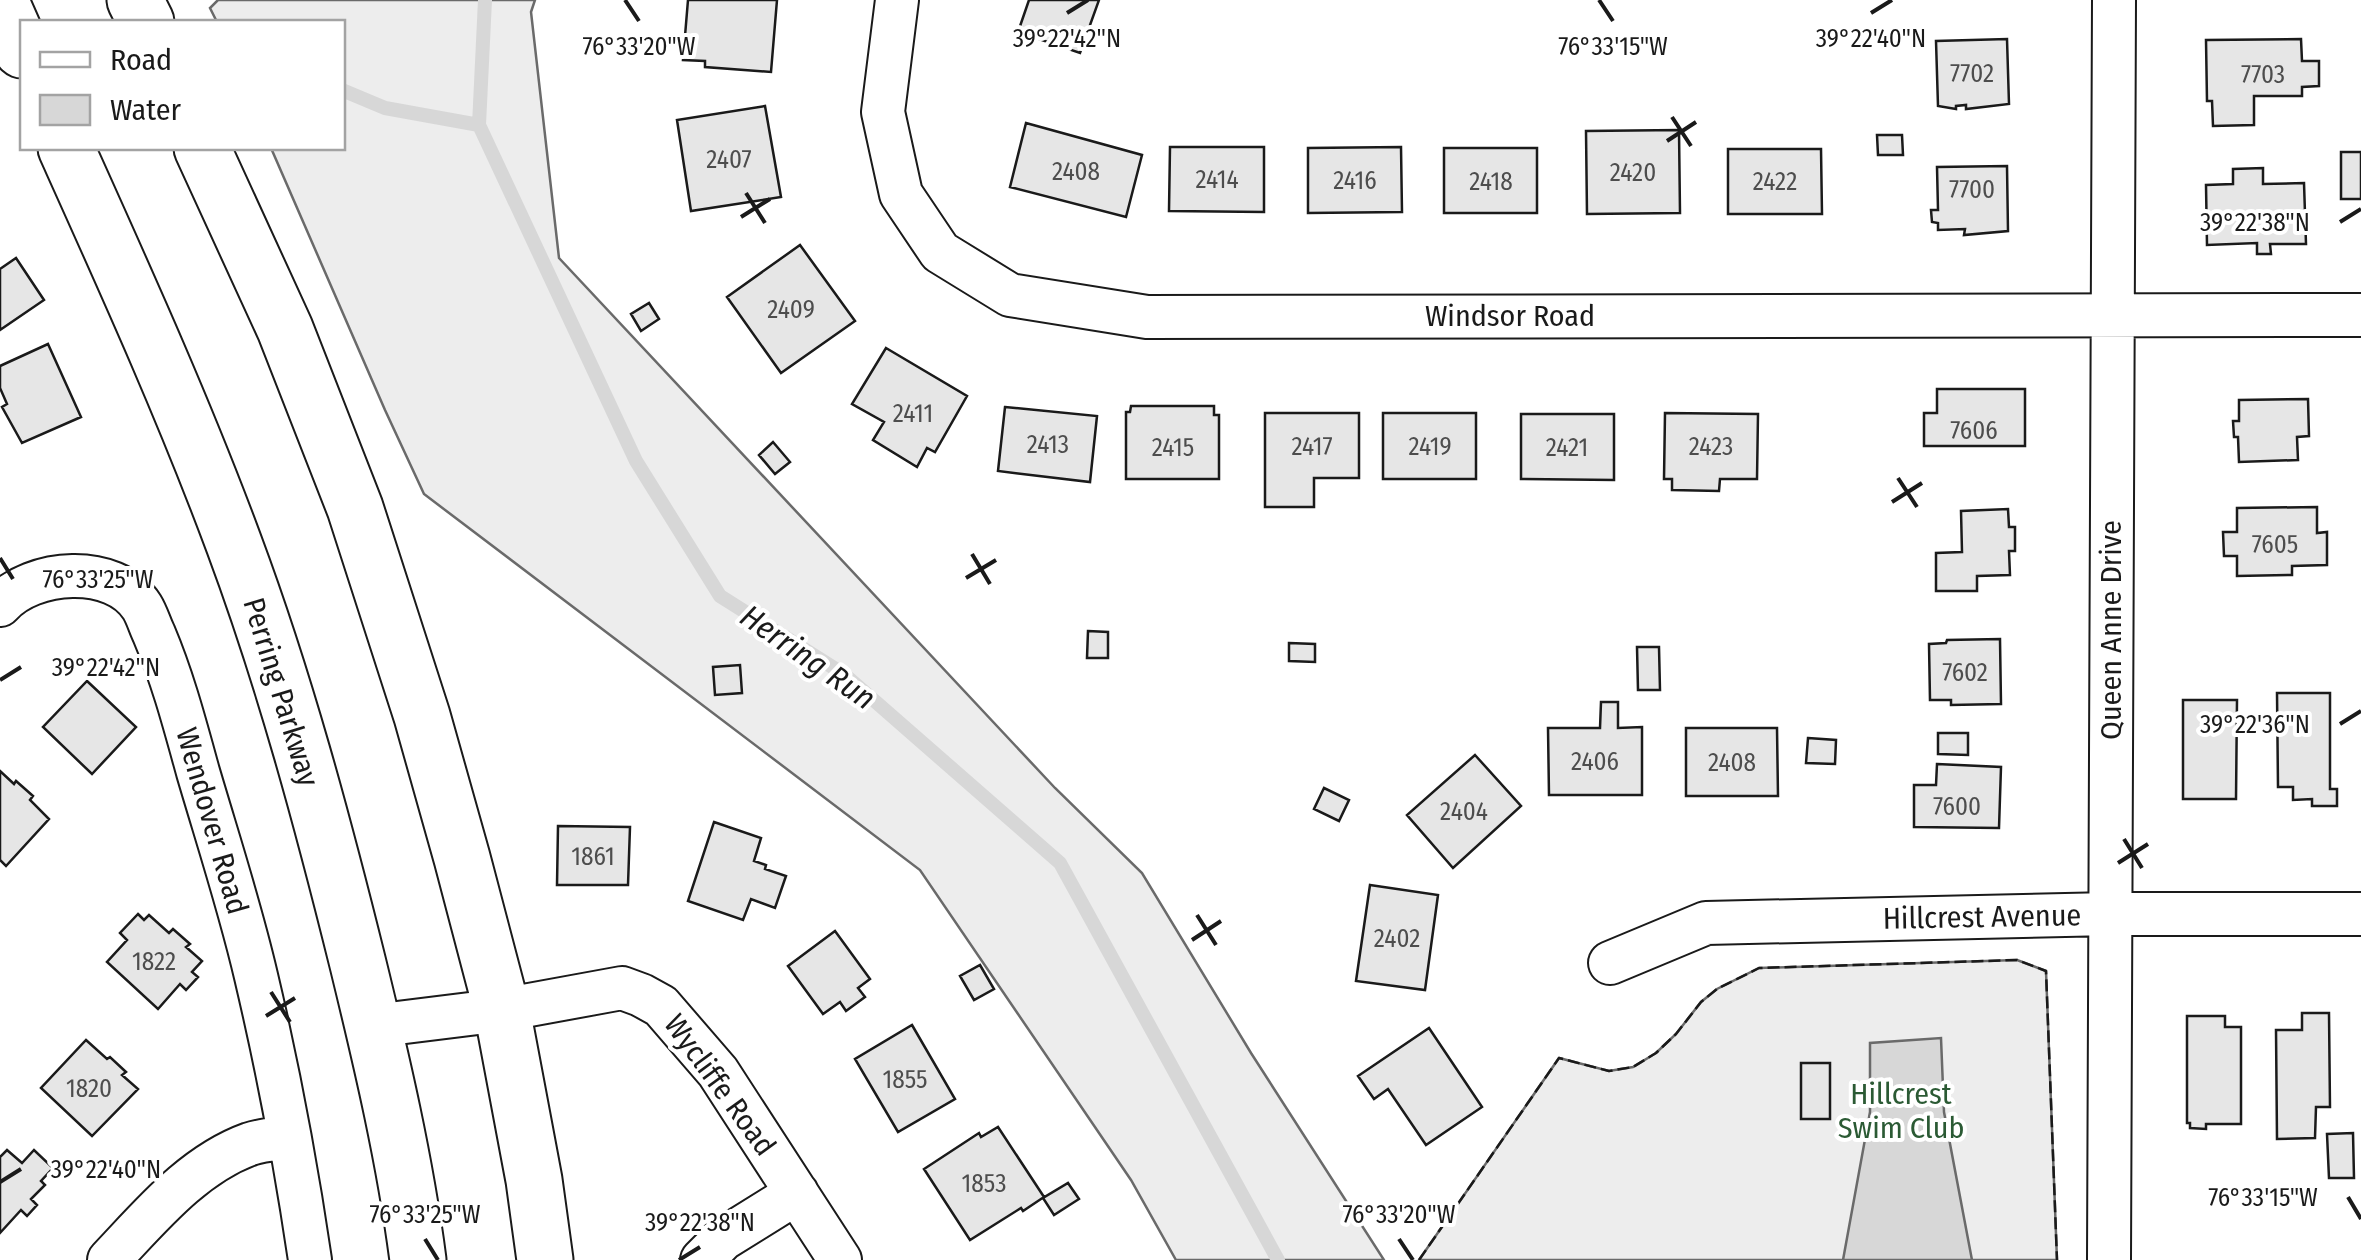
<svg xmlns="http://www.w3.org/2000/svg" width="2361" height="1260" font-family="'Fira Sans Condensed',sans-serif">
<rect width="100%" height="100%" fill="#fff"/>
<path fill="#ededed" stroke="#6a6a6a" stroke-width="2.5" d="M218,0H535L531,12L559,258L1055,788L1142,873L1251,1053L1384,1260H1176L1131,1180L920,870L424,494L385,410L271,148H342V22H217L210,8Z
M2017,960L2046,971L2057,1260H1419L1559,1058L1609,1071L1633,1067L1656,1053L1676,1034L1701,1002L1717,989L1759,968Z"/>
<path fill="#d7d7d7" stroke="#6a6a6a" stroke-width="2.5" d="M1941,1038L1944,1112L1972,1260H1843L1870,1112V1043Z"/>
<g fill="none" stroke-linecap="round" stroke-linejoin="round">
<path stroke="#d7d7d7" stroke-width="14" d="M485,0L479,125L636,461L720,596L845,675L1060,863L1278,1260
M342,90L385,108L479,125"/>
</g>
<path fill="#e6e6e6" stroke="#1a1a1a" stroke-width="2.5" d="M688,0H777L771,72L705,67V61L683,60Z
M1029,0H1099L1080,53L1018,32Z
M2007,39L2009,104L1966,109V105L1956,106V109L1938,106L1936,41Z
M2301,39L2302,61H2319V86L2302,87V96H2254V125L2213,126L2212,101H2207L2206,40Z
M765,106L781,197L691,211L677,120Z
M1026,123L1142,155L1126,217L1010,187Z
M1679,130L1680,213L1587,214L1586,131Z
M1877,135H1902L1903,155H1878Z
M1170,147H1264V212L1169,211Z
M1401,147L1402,212L1308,213V148Z
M1444,148H1537V213H1444Z
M1728,149H1821L1822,214H1728Z
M2341,152H2361V199H2341Z
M2007,166L2008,231L1964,235L1965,229L1938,230V223L1932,222L1931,210H1938L1937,167Z
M2263,168V184L2304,183L2306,244H2270L2271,254H2257V243L2207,245L2206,185L2233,184V169Z
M800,245L855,321L781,373L727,297Z
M16,258L44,300L0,330V269Z
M649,303L659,319L641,331L631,314Z
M48,344L81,417L22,443L2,407L7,404L0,388V366Z
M886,348L967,396L935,452L927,448L917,467L873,440L884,422L852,404Z
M1937,389H2025V446H1924V413H1937Z
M2308,399L2309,436L2297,437L2298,460L2239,462L2238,437H2234L2233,421H2239V400Z
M1131,406H1214V415H1219V479H1126V412H1130Z
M1005,407L1097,416L1090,482L998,471Z
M1265,413H1359V478H1314V507H1265Z
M1383,413H1476V479H1383Z
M1665,413L1758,414L1757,479H1720L1719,491L1672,490V479H1664Z
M1521,414H1614V480L1521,479Z
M773,442L790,462L775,474L759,455Z
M2317,507V533L2327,532V565L2292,566V575L2237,576V556H2224L2223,532H2237V508Z
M2008,509L2009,527H2015V551H2009L2010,575L1977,576V591H1936V553L1962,552L1961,511Z
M1088,631L1108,632V658H1087Z
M2000,639L2001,704L1951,705V700H1930L1929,644L1946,643L1947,640Z
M1289,643L1315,644V662L1289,661Z
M1637,647H1659L1660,690H1638Z
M740,665L742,693L715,695L713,667Z
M87,681L136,727L92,774L43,727Z
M2277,693H2330V789H2337V806H2312V799L2293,800V787H2278Z
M2183,700H2237L2236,799H2183Z
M1601,702H1618V728L1642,727V795H1549L1548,728H1600Z
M1686,728H1777L1778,796H1686Z
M1938,733H1968V755L1938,754Z
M1808,738L1836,740L1835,764L1806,763Z
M1475,755L1521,806L1453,868L1407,815Z
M1937,764L2001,767L1999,828L1914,827V785H1936Z
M0,771L14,784L16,781L33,796L30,800L49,819L6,866L0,860Z
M1324,788L1349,800L1339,821L1314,809Z
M714,822L761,838L754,861L766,865L765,869L786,876L775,908L751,899L743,920L688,901Z
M558,826L630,827L628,885H557Z
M1370,885L1438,895L1425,990L1356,981Z
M138,914L144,920L149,915L169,933L173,929L190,944L186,947L202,961L192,972L198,977L186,990L180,984L158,1009L107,962L127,940L120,933Z
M835,931L870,979L858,988L865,997L846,1011L840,1002L823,1014L788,966Z
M980,965L994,989L974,1000L960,976Z
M2302,1013H2329L2330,1107H2316L2315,1138L2277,1139L2276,1030H2302Z
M2187,1016H2225V1027H2241V1124H2206V1129L2190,1128V1123H2187Z
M912,1025L955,1099L898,1132L855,1059Z
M1429,1028L1482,1107L1426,1145L1388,1089L1374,1099L1358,1076Z
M86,1040L107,1059L110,1057L126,1072L122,1075L138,1089L92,1136L41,1088Z
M1801,1063H1830V1119H1801Z
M998,1127L1044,1197L1023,1211L1021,1208L970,1240L924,1169L979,1133L981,1137Z
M2353,1133L2354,1178H2329L2327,1134Z
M7,1150L22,1163L34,1150L53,1168L41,1181L45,1185L31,1199L37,1205L27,1216L21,1210L0,1233V1157Z
M1068,1183L1079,1199L1054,1215L1043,1198Z"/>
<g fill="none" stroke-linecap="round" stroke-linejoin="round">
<g stroke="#1a1a1a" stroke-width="46">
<path id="street" d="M897,0L883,112L901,194L940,252L1010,295L1147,317L2361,315
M0,605C32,569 114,563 142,607C147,615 150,626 154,634C173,679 185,725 198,772C218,840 240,907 256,976C278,1069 296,1165 310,1260
M1610,963L1706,923L2110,914H2361
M373,1026L502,1010L622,988L641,995L661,1006L718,1072L840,1260
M109,1260C150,1217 192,1165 250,1144C262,1140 276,1139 289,1137
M702,1260L723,1239L797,1193
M2109,1260L2114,0"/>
</g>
<g stroke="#1a1a1a" stroke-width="59">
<path id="primary" d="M0,0L22,50
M135,0L146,22
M66,148C125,279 184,409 234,544C285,681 323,823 358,964C382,1062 405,1160 418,1260
M202,148L285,329L355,508L422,716L462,858L502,1010L534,1180L545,1260"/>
</g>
<use href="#street" stroke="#fff" stroke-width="42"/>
<use href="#primary" stroke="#fff" stroke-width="55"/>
<path stroke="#1a1a1a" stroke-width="2.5" stroke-dasharray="12 5" stroke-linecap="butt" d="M1419,1260L1559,1058L1609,1071L1633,1067L1656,1053L1676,1034L1701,1002L1717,989L1759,968L2017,960L2046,971L2057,1260"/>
</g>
<path fill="none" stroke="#1a1a1a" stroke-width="4" d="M625,0L639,21M1599,0L1613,21M1067,13L1088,0M1871,13L1892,0M1672,117L1691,146M1667,141L1696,122M746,193L765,223M741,217L770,199M2340,222L2361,209M1898,478L1917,507M1892,502L1922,483M972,554L990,584M0,558L13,579M966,578L996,560M0,680L21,667M2340,724L2361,711M2124,839L2142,868M2118,863L2148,844M1197,915L1216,945M1192,940L1221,921M271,992L290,1022M266,1016L295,998M0,1182L21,1169M2348,1197L2361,1219M425,1239L438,1260M1399,1239L1413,1260M679,1260L700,1247"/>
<g text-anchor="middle" stroke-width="8" stroke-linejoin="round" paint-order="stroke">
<g font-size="25" fill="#4d4d4d">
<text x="1972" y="82">7702</text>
<text x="2263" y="83">7703</text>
<text x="729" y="168">2407</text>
<text x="1076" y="180">2408</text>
<text x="1633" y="181">2420</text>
<text x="1217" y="188">2414</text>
<text x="1355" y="189">2416</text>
<text x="1491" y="190">2418</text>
<text x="1775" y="190">2422</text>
<text x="1972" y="198">7700</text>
<text x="791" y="318">2409</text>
<text x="913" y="422">2411</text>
<text x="1974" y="439">7606</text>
<text x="1048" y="453">2413</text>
<text x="1312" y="455">2417</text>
<text x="1430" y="455">2419</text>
<text x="1711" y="455">2423</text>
<text x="1173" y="456">2415</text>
<text x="1567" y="456">2421</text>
<text x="2275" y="553">7605</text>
<text x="1965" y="681">7602</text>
<text x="1595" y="770">2406</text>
<text x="1732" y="771">2408</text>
<text x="1957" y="815">7600</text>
<text x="1464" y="820">2404</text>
<text x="593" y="865">1861</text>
<text x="1397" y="947">2402</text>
<text x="154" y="970">1822</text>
<text x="905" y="1088">1855</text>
<text x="89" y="1097">1820</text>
<text x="984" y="1192">1853</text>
</g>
<g font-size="30" fill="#1a1a1a" stroke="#fff">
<text x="1510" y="326">Windsor Road</text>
<text transform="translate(2111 630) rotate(-90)" y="10">Queen Anne Drive</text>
<text transform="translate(281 692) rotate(73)" y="10">Perring Parkway</text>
<text transform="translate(212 821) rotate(74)" y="10">Wendover Road</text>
<text transform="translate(1982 917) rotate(-1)" y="10">Hillcrest Avenue</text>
<text transform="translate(720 1085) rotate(54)" y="10">Wycliffe Road</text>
</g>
<g font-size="30" fill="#2b5a34" stroke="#fff">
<text x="1901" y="1104">Hillcrest<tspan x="1901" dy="34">Swim Club</tspan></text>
</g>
<g font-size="32" font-style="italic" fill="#1a1a1a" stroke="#fff">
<text transform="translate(808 657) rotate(35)" y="11">Herring Run</text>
</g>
</g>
<g font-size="25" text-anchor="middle" fill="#1a1a1a" stroke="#fff" stroke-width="8" stroke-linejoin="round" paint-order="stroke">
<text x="1871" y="47">39°22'40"N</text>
<text x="1067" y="47">39°22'42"N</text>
<text x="639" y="55">76°33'20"W</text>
<text x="1613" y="55">76°33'15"W</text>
<text x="2255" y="231">39°22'38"N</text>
<text x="98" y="588">76°33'25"W</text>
<text x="106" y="676">39°22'42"N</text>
<text x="2255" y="733">39°22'36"N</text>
<text x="106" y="1178">39°22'40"N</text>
<text x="2263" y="1206">76°33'15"W</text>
<text x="425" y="1223">76°33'25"W</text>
<text x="1399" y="1223">76°33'20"W</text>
<text x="700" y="1231">39°22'38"N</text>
</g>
<rect x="20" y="20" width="325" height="130" fill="#ffffff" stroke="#a3a3a3" stroke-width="2.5"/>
<rect x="40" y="52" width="50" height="15" fill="#ffffff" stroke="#a3a3a3" stroke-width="2.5"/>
<text x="110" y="70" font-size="30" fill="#1a1a1a">Road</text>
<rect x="40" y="95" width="50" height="30" fill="#d7d7d7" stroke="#a3a3a3" stroke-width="2.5"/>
<text x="110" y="120" font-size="30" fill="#1a1a1a">Water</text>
</svg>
